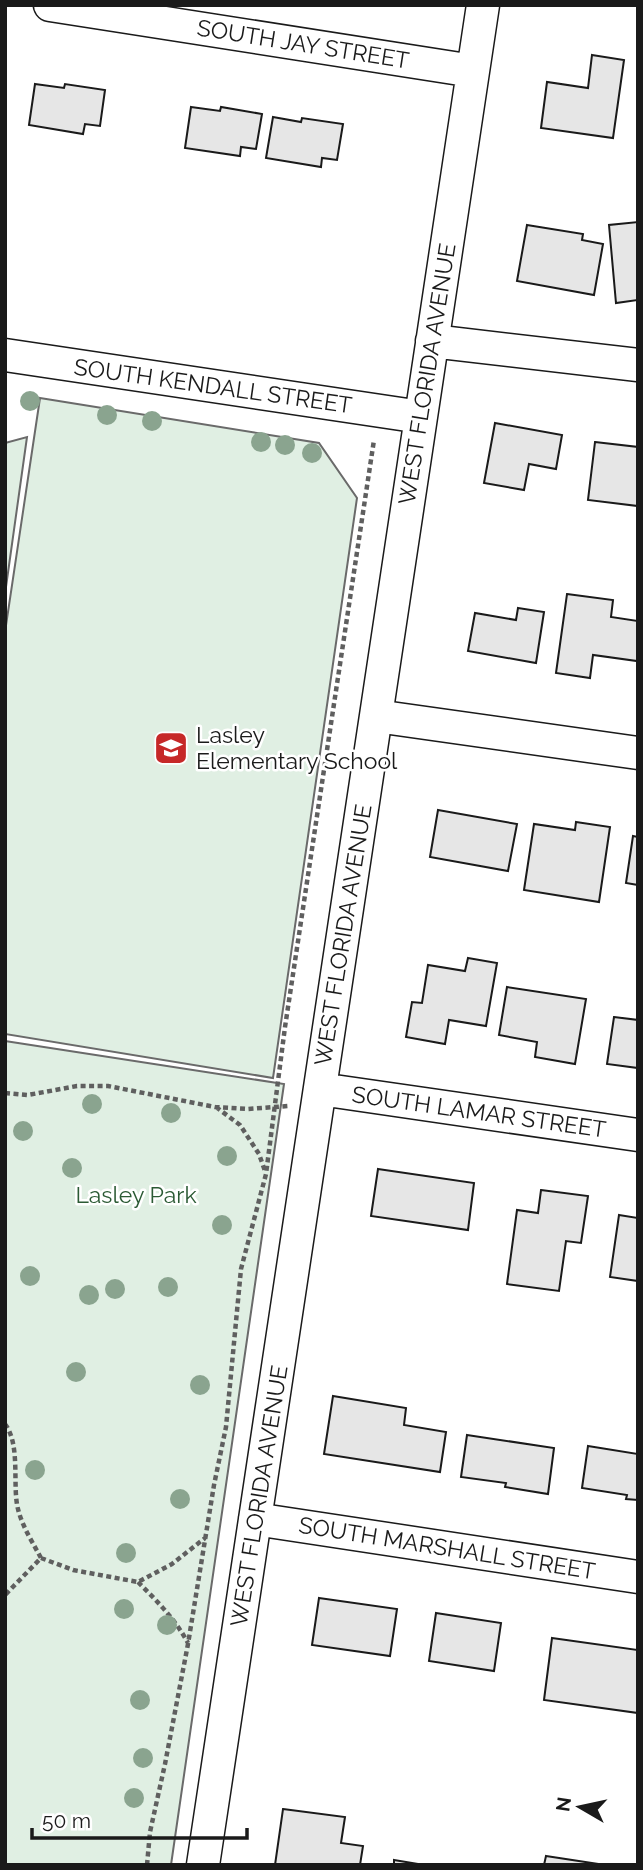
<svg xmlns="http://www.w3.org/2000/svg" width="643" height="1870" font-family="Raleway,sans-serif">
<rect width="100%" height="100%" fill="#fff"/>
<path fill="#e0efe3" stroke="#6a6a6a" stroke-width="2" d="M40,398L319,443L357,498L273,1078L5,1034V632Z
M27,437L5,594V443Z
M5,1041L284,1084L171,1865H5Z"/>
<path fill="#e6e6e6" stroke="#1a1a1a" stroke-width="2" d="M592,55L624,60L613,138L541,128L547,82L588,88Z
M35,84L64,88L65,84L105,90L100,126L85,124L83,134L29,125Z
M191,107L220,111L221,107L262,114L256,149L241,147L240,156L185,148Z
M273,117L301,122L302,118L343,124L337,160L322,158L321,167L266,158Z
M638,222V300L616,303L609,225Z
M527,225L583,234L582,240L603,244L594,295L517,281Z
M495,423L562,435L556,469L529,464L524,490L484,483Z
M595,442L638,447V506L588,500Z
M567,594L613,600L611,617L638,621L637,661L593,655L590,678L556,673Z
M518,608L544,612L536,663L468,651L475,613L516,620Z
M438,810L517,824L508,871L430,857Z
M576,822L610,827L599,902L524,890L534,824L575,830Z
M633,836L638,837V885L626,883Z
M468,958L497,963L486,1026L449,1020L445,1044L406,1037L412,1002L422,1003L428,965L465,971Z
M507,987L586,999L575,1064L535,1057L537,1042L499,1035Z
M614,1017L638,1020V1068L607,1064Z
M378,1169L474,1183L468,1230L371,1216Z
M541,1190L588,1196L581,1243L566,1241L559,1291L507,1284L517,1210L538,1213Z
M619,1215L638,1218V1281L610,1277Z
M333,1396L406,1408L404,1425L446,1432L440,1472L324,1454Z
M467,1435L554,1448L548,1494L505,1487L506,1483L461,1477Z
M588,1446L638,1454V1500L626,1499L627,1495L582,1488Z
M319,1598L397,1609L390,1656L312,1645Z
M436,1613L501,1623L494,1671L429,1661Z
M552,1638L638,1650V1713L544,1700Z
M283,1809L345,1817L341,1843L363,1846L360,1865H275Z
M546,1856L605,1865H544Z
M394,1860L424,1865H394Z"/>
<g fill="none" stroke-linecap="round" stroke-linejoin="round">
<g stroke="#1a1a1a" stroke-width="35">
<path id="minor" d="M50,5L473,71
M432,341L638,365
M5,355L421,417
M376,716L638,753
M320,1089L638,1135
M255,1519L638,1577
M203,1865L483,5"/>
</g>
<path stroke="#5f5f5f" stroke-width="4.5" stroke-dasharray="5 3.5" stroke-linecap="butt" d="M5,1093L28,1095L77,1086H108L215,1107L248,1109L288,1106
M216,1107L240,1125L259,1154L265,1171
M5,1424C21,1445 12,1486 18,1509C22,1526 33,1543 41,1558L5,1595
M41,1558L73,1570L138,1582L172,1564L205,1538
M138,1582C157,1601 175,1619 188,1643
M147,1865L150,1832L165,1764L188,1644L214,1485L226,1427L241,1269L266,1174L285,1027L374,440"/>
<use href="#minor" stroke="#fff" stroke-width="32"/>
</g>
<g fill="#8aa48f">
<circle cx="30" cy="401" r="10"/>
<circle cx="107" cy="415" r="10"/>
<circle cx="152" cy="421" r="10"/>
<circle cx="261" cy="442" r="10"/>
<circle cx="285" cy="445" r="10"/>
<circle cx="312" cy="453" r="10"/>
<circle cx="92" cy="1104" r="10"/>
<circle cx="171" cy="1113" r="10"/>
<circle cx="23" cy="1131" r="10"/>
<circle cx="227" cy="1156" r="10"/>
<circle cx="72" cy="1168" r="10"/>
<circle cx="222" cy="1225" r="10"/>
<circle cx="30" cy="1276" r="10"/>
<circle cx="168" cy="1287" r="10"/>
<circle cx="115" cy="1289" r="10"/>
<circle cx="89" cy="1295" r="10"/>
<circle cx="76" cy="1372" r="10"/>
<circle cx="200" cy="1385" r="10"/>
<circle cx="35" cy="1470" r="10"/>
<circle cx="180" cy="1499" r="10"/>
<circle cx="126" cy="1553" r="10"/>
<circle cx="124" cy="1609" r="10"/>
<circle cx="167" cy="1625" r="10"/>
<circle cx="140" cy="1700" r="10"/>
<circle cx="143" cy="1758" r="10"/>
<circle cx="134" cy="1798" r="10"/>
</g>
<defs>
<g id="school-square" transform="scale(1.75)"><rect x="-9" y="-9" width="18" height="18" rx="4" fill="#c62828" stroke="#fff"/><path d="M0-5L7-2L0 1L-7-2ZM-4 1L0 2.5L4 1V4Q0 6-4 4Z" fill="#fff"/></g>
</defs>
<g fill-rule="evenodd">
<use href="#school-square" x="171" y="748"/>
</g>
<g text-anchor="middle" stroke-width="5" stroke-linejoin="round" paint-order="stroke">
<g font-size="23" fill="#1a1a1a" stroke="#fff">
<text transform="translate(303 44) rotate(9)" y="8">SOUTH JAY STREET</text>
<text transform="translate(427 374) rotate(-81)" y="8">WEST FLORIDA AVENUE</text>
<text transform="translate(213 386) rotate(8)" y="8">SOUTH KENDALL STREET</text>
<text transform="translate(343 935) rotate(-81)" y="8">WEST FLORIDA AVENUE</text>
<text transform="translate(479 1112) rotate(8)" y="8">SOUTH LAMAR STREET</text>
<text transform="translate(259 1496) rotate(-81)" y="8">WEST FLORIDA AVENUE</text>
<text transform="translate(447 1548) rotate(9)" y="8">SOUTH MARSHALL STREET</text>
</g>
<g font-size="23" fill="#1a1a1a" stroke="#fff" text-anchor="start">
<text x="196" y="743">Lasley<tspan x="196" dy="26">Elementary School</tspan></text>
</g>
<g font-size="23" fill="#2b5a34" stroke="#fff">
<text x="136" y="1203">Lasley Park</text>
</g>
</g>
<rect width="643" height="1870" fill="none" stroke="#1a1a1a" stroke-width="14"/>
<g transform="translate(580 1807) rotate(279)" stroke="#ffffff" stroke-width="5" paint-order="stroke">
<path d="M0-5L12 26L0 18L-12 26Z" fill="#1a1a1a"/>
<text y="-10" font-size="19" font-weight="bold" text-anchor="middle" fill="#1a1a1a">N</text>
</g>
<path d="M32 1828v10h215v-10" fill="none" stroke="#1a1a1a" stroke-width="3.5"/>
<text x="42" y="1828" font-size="21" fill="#1a1a1a" stroke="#ffffff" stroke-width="5" paint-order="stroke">50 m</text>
</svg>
